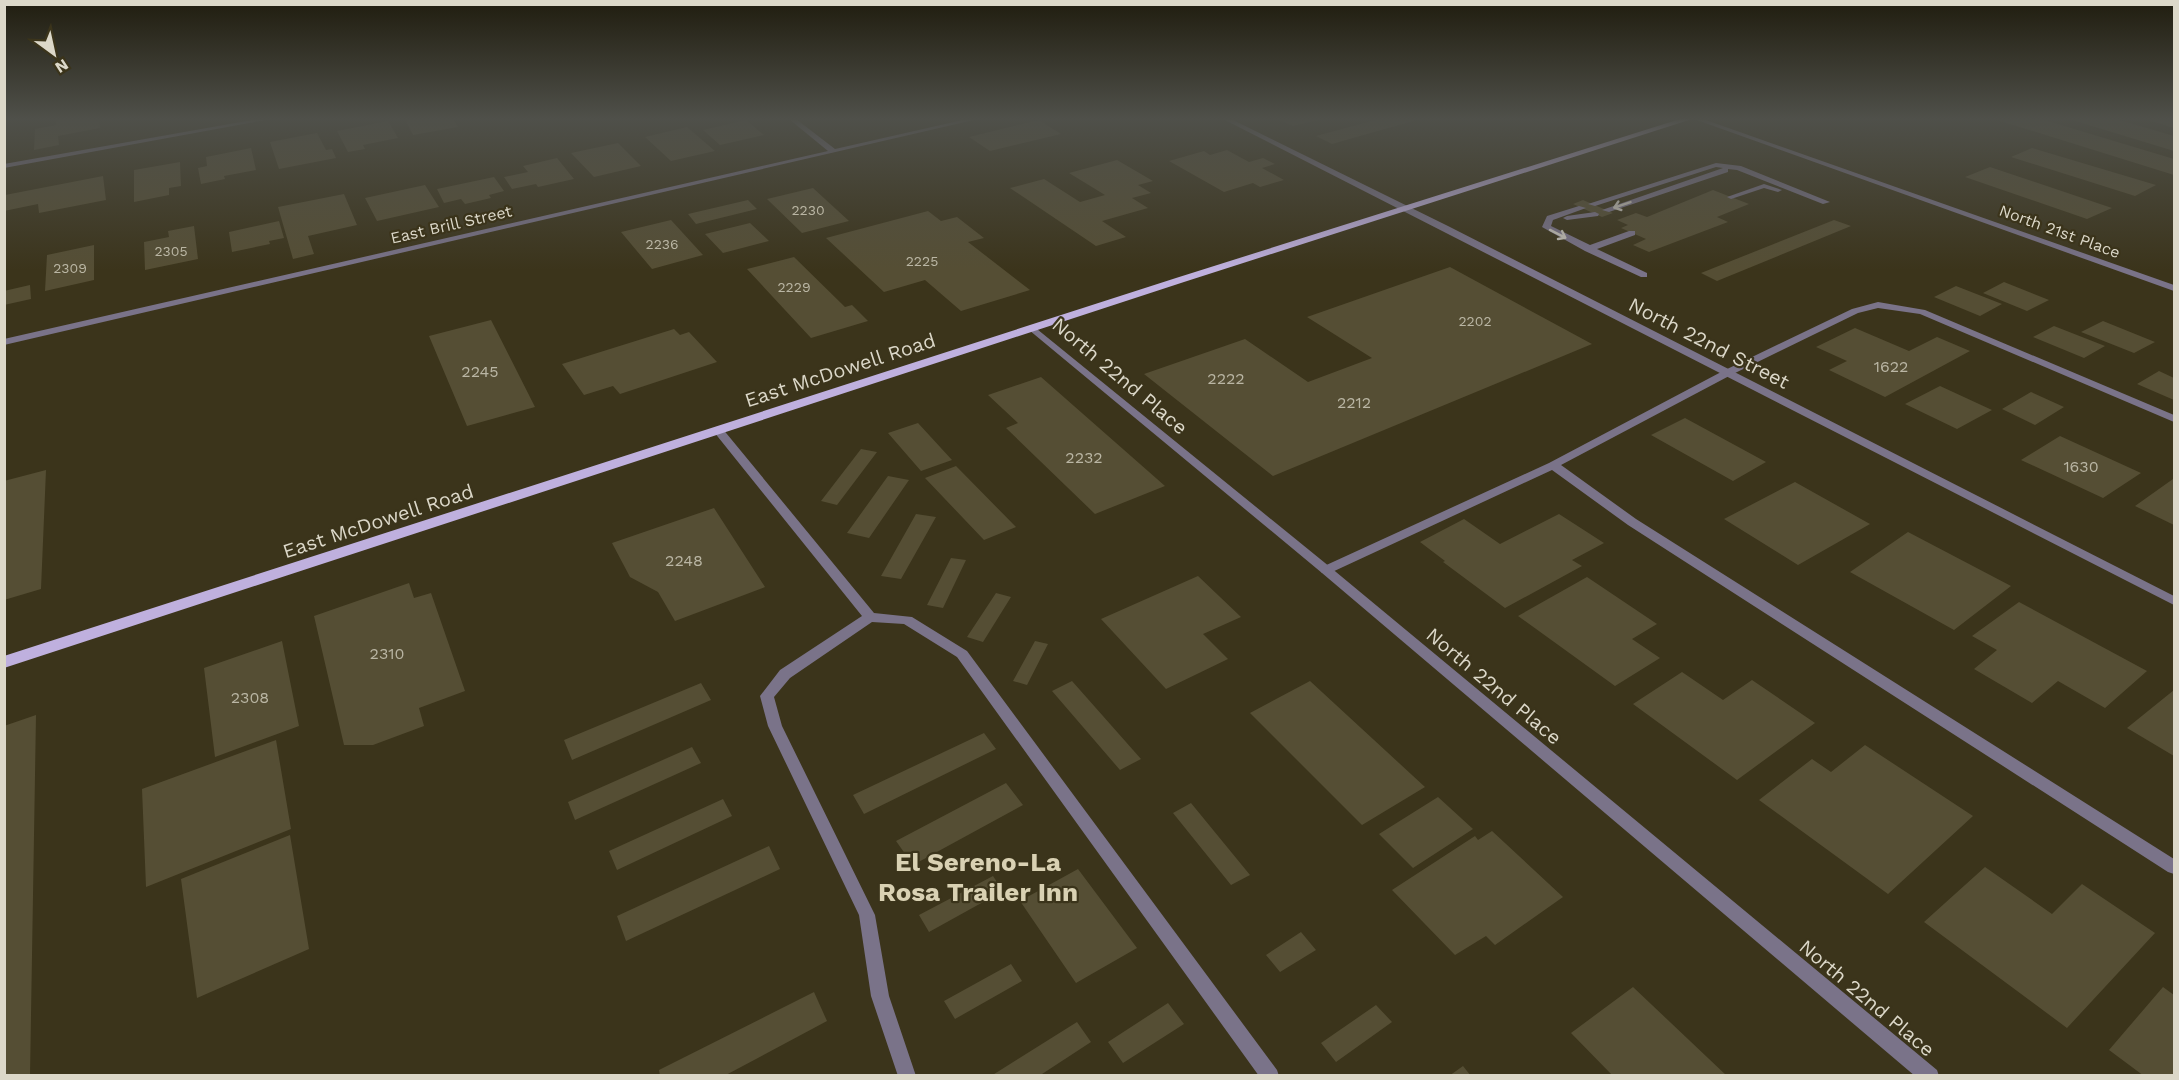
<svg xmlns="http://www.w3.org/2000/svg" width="2179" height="1080" font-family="'Work Sans',sans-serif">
<rect width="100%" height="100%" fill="#3b341b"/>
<path fill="#554e34" d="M56,119H99L100,128L58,136L59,145L34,150L35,129L56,125Z
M405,119H453L458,127L413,135Z
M1277,119H1318V120L1293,126Z
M1379,119H1420L1332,144L1316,136Z
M1994,119H2041L2174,159V175Z
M2069,119H2116L2174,136V151Z
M2144,119H2174V128Z
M746,120L764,135L720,145L703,130Z
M1039,120L1061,134L990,151L969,137Z
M388,121L398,138L363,145L365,149L348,152L337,131Z
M687,127L715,151L671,161L645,137Z
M317,133L326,150L332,149L336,158L279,169L270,142Z
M618,143L641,166L594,177L571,153Z
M251,148L256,170L224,176L225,179L201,184L198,168L207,166L206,157Z
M2032,148L2156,185L2135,196L2011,157Z
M1227,150L1249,162L1263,158L1275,164L1262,168L1284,180L1260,187L1253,183L1224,192L1169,161L1204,151L1210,155Z
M557,158L574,179L538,187L536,184L512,189L504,177L528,172L523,166Z
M1117,160L1153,181L1138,185L1151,193L1132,198L1148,208L1102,221L1126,237L1096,246L1010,188L1044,179L1080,202L1105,195L1069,173Z
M180,162L181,186L169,188V195L134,202V170Z
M1990,167L2112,208L2087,219L1965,177Z
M103,176L106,200L39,213L38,204L4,211L5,195Z
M494,177L504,191L489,195L491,198L465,204L461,199L444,203L437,189Z
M425,185L439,207L377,221L365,198Z
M813,188L849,221L802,233L767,199Z
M1713,190L1749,204L1717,217L1728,222L1649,252L1633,245L1646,239L1621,228L1628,225L1617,220L1636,213L1647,217Z
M344,194L357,225L308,236L314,254L293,259L278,207Z
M748,200L757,209L696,224L688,214Z
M1583,200L1613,213L1602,217L1573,204Z
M928,211L941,221L957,217L984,238L968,242L1030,290L961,311L925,280L884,292L826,238Z
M671,220L703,255L652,269L621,232Z
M1834,220L1851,226L1717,281L1701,273Z
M279,221L284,238L269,241L270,244L232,252L229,232Z
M750,223L769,241L723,253L705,234Z
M194,226L198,259L145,270L144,242L169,237L168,231Z
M94,245V280L45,291L47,255Z
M794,257L845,307L852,305L868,321L811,338L747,269Z
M1450,267L1592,344L1273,476L1144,374L1245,339L1308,382L1372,358L1307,317Z
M2004,282L2049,300L2027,311L1983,293Z
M30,285L31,299L4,305V291Z
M1956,286L2002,304L1980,316L1934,297Z
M491,320L535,407L467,426L429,336Z
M2103,321L2155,342L2134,353L2081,332Z
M2054,326L2105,346L2084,358L2033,337Z
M1855,328L1909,351L1937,337L1970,351L1885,397L1829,370L1847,361L1816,347Z
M674,329L680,335L689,332L717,362L620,394L613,386L584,395L562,364Z
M2159,371L2174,378V400L2137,384Z
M1041,377L1165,486L1095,514L1006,428L1018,423L988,395Z
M1940,386L1992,410L1957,429L1905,404Z
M2031,392L2064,407L2035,425L2002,409Z
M1685,418L1766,462L1733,481L1651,435Z
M918,423L952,460L921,471L888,433Z
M2060,436L2141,473L2103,498L2021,460Z
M861,449L877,452L837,505L821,501Z
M956,466L1016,527L984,540L925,478Z
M46,470L41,589L4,600V481Z
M888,476L909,480L869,538L847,533Z
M2173,479L2174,525L2135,506Z
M1795,482L1870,524L1798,565L1724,519Z
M714,508L765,587L675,621L658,592L630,577L612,543Z
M916,514L936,517L901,579L881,576Z
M1559,514L1604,543L1572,560L1582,566L1505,608L1443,562L1445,561L1420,542L1464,519L1500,544Z
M1908,532L2011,586L1954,630L1850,572Z
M951,558L966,560L943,608L927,605Z
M1198,576L1241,617L1203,634L1228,659L1166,689L1101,619Z
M1587,577L1657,624L1632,639L1660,658L1615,686L1518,616Z
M409,583L414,598L431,593L465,691L419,708L424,726L373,745H344L314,616Z
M996,593L1011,597L983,642L967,637Z
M2019,602L2147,671L2105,708L2058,681L2032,703L1974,669L1997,650L1972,636Z
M282,641L299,726L215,757L204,668Z
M1035,641L1048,644L1027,685L1013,681Z
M1682,672L1723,700L1752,680L1815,723L1737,780L1633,704Z
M1072,681L1141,759L1120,770L1052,691Z
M1310,681L1425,787L1362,825L1250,713Z
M701,683L711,700L572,760L564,740Z
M2174,690V756L2127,728Z
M36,715L30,1076H4V726Z
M984,733L996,749L864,814L853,795Z
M276,740L291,829L146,887L142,789Z
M1865,745L1973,816L1888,894L1759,800L1812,759L1831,772Z
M692,747L701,763L575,820L568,802Z
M1006,783L1023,805L913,865L896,841Z
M1438,797L1473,829L1413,868L1379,834Z
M723,799L732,816L617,870L609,851Z
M1191,803L1250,875L1231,885L1173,813Z
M1492,831L1563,897L1495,945L1486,936L1455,955L1392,890L1475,836L1478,840Z
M290,835L309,949L197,998L181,879Z
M769,846L780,869L626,941L617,916Z
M1985,867L2052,914L2082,884L2155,933L2067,1028L1924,922Z
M1078,869L1137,948L1076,983L1020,901Z
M993,876L1003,891L929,932L919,915Z
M1301,932L1316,950L1280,972L1266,955Z
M1011,964L1022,981L955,1019L944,1001Z
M1633,987L1727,1076H1613L1571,1033Z
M2163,987L2174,995V1076H2144L2109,1050Z
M814,992L827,1021L724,1076H660L659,1070Z
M1168,1003L1184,1024L1123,1063L1108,1042Z
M1376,1005L1392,1022L1336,1062L1321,1043Z
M1077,1022L1091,1042L1039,1076H991Z
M1463,1066L1471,1076H1449Z"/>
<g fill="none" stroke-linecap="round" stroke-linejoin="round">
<path fill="#7a7389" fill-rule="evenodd" d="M1716,163L1741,166L1830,202L1823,204L1737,170L1728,169V172L1609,212L1602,210L1723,168L1716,167L1595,206L1588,204Z
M1764,184L1782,190L1778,192L1764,188L1731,199L1727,197Z
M1579,206L1586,208L1553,220L1551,226L1590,245L1629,231H1635V235L1597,249L1647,273V277H1641L1585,251L1542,227L1547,216Z
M1595,212L1599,214L1598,216L1567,220L1563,218L1567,216Z
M1878,302L1925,310L2174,415V422L1920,314L1878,308L1858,313L1731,375L1561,465L1636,519L2174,859V874L2168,872L1628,525L1552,470L1330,573H1322L1320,570L1322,567L1549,463L1723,371L1852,309Z
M718,427L722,428L874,613L912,617L967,651L1277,1070L1279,1076H1259L957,657L904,624L872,622L790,678L774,697L782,726L875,915L889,996L916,1076H898L871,996L859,915L768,726L760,696L780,670L862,616L714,432L713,430Z"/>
<path fill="#7a7389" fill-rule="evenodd" d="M257,119H271L4,168V164Z
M789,119H796L835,149L967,119H978L4,345V339L828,151Z
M1223,119H1231L1448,226L2174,596V605Z
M1694,119H1703L2174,285V291Z
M1032,325L1330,567L1937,1070L1939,1076H1915L1322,573L1029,330V326Z"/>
<path fill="#bfb0de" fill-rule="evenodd" d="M1680,119H1692L1184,282L4,668V656L1176,278Z"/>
</g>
<defs><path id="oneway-shaft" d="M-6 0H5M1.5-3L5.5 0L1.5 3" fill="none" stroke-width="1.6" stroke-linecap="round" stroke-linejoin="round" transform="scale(1.5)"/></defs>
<g stroke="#c8c4bc">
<use href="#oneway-shaft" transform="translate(1622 205) rotate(161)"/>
<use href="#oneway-shaft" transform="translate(1558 234) rotate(27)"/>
</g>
<linearGradient id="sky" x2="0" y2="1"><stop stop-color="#201d0f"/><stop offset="0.44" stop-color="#4f504a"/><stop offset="1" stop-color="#4f504a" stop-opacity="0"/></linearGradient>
<rect width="2179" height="270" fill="url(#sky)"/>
<g text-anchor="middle" stroke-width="4.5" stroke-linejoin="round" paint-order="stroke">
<g font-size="14" fill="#bab6a4">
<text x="808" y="215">2230</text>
<text x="662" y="249">2236</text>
<text x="171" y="256">2305</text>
<text x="922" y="266">2225</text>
<text x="70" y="273">2309</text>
<text x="794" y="292">2229</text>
<text x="1475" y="326">2202</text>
</g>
<g font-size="16" fill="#dcd8c9" stroke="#3b341b">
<text transform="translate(451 224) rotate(-13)" y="6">East Brill Street</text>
<text transform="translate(2060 231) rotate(20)" y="6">North 21st Place</text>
</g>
<g font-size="16" fill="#bab6a4">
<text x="1891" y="372">1622</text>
<text x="480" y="377">2245</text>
<text x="1226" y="384">2222</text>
<text x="1354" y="408">2212</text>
<text x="1084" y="463">2232</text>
<text x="2081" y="472">1630</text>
<text x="684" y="566">2248</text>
<text x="387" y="659">2310</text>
<text x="250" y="703">2308</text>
</g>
<g font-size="20" fill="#dcd8c9" stroke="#3b341b">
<text transform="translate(1709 343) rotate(27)" y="7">North 22nd Street</text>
<text transform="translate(840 370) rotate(-18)" y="7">East McDowell Road</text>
<text transform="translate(1120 376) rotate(40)" y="7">North 22nd Place</text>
<text transform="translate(378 521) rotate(-18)" y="7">East McDowell Road</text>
<text transform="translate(1494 686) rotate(40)" y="7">North 22nd Place</text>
<text transform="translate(1867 998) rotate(40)" y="7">North 22nd Place</text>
</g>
<g font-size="26" font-weight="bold" fill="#d9d1b3" stroke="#3b341b">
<text x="978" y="871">El Sereno-La<tspan x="978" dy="30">Rosa Trailer Inn</tspan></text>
</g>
</g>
<rect width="2179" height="1080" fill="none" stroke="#dcd8c9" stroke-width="12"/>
<g transform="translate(54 54) rotate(147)" stroke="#3b341b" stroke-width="4.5" paint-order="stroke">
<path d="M0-4.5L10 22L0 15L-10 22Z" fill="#dcd8c9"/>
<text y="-9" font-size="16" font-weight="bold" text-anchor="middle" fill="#dcd8c9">N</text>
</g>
</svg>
